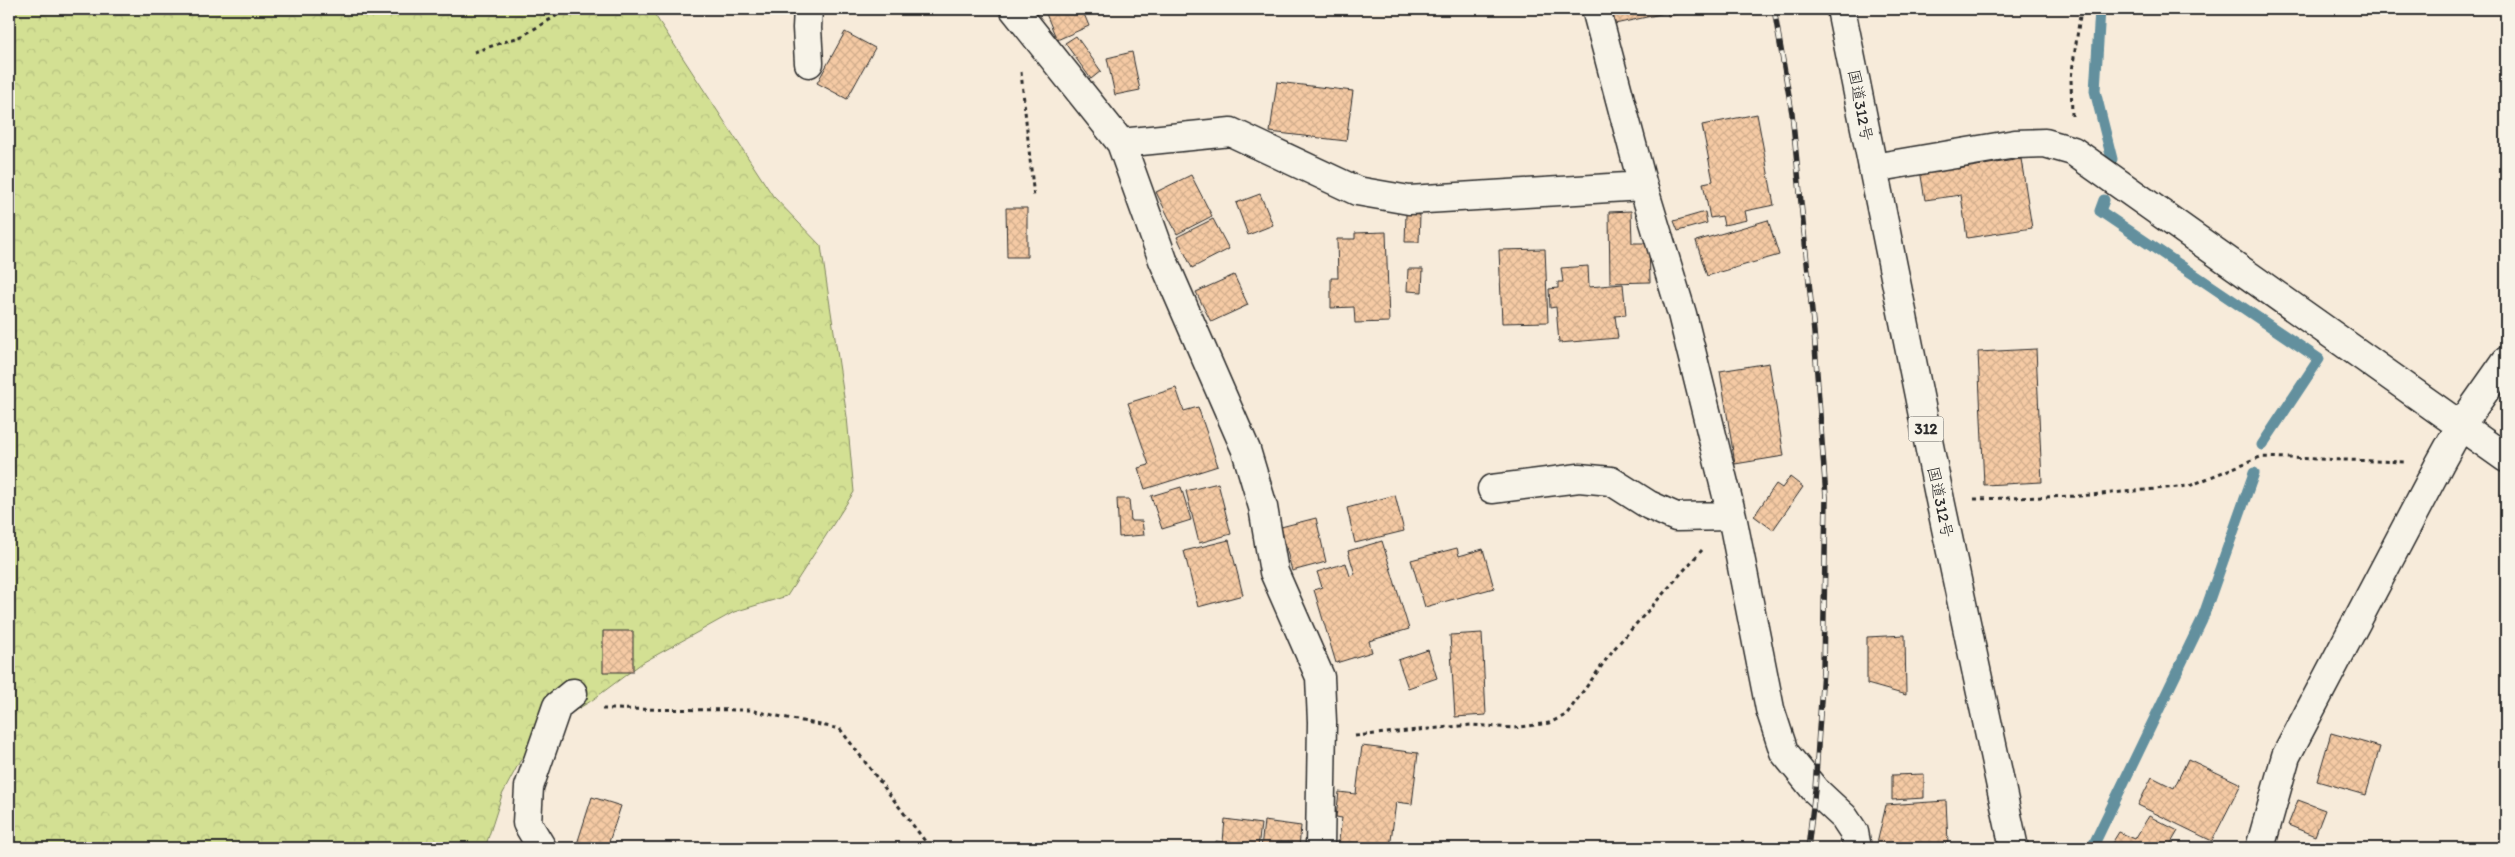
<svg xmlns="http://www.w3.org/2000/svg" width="2515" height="857" font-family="Itim,'Klee One',sans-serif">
<defs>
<pattern id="forest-crowns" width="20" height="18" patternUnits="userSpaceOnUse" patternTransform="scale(1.25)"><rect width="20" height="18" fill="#d3e093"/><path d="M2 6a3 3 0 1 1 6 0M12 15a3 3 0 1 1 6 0" fill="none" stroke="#b5c07f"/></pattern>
<pattern id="building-cross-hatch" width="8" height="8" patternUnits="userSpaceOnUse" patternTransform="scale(1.25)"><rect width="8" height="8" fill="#f5caa4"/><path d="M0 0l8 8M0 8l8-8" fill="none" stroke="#d2ae8d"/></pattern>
</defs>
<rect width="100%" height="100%" fill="#f7ebda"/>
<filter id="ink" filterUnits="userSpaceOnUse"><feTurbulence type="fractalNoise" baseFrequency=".02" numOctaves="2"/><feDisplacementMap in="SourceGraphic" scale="10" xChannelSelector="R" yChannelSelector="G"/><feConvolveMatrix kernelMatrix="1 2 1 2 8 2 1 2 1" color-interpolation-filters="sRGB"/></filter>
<g filter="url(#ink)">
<path fill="url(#forest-crowns)" stroke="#7f865f" d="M9,9H651L773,196L821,246L847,417L854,492L787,596L734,612L642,663L591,701L549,726L520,761L502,795L485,848H9Z"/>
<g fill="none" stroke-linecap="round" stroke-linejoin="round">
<path stroke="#63909e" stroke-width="11" d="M2100,9L2095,91L2112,159
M2104,200L2100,211L2319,359L2262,445
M2092,848L2202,620L2254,473"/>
</g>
<path fill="url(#building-cross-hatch)" stroke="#2b2b2b" d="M1044,9H1082L1089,26L1057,40Z
M1322,9H1362L1361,13Z
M1612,9H1664L1665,13L1615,24Z
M1666,9H1702L1668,16Z
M845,32L875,48L847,99L817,83Z
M1076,36L1101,71L1091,79L1065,43Z
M1132,52L1140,90L1115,95L1107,58Z
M1277,82L1353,91L1346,141L1270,132Z
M1757,114L1774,205L1745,211L1747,220L1724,225L1722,216L1710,218L1703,183L1713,181L1702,125Z
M2021,159L2032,228L1967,238L1961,195L1925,200L1920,170L1957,164V169Z
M1191,175L1212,216L1177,234L1156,192Z
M1260,194L1273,225L1248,235L1236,203Z
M1006,208H1027V257H1007Z
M1631,211L1632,243H1649L1650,282L1610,283L1609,212Z
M1705,212L1707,223L1678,231L1674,221Z
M1406,214L1420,215L1419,242H1405Z
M1213,219L1229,249L1192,268L1177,237Z
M1768,220L1779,255L1707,276L1696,241Z
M1386,232L1389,322L1355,323L1354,307L1331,308V278H1338L1337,239H1355V233Z
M1545,249L1548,322L1502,323L1499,250Z
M1588,266L1589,287L1623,284L1626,315L1615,316L1618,338L1559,343L1556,307L1550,308L1549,289L1558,288V282H1563L1561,268Z
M1408,269H1423L1422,292L1407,291Z
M1234,275L1248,305L1211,322L1196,292Z
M2036,349L2042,482L1984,485L1978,352Z
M1769,363L1784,456L1735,464L1720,371Z
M1176,388L1184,411L1198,407L1218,466L1145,489L1138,468L1149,465L1128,403Z
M1790,477L1803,487L1773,530L1754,516L1776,484L1782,488Z
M1218,483L1231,534L1199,543L1186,491Z
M1181,487L1191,520L1162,529L1151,496Z
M1395,495L1404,531L1355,543L1347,508Z
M1117,499H1129L1131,521H1142L1144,535L1119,537Z
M1316,518L1326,562L1292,571L1281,527Z
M1229,540L1243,595L1198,607L1184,551Z
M1382,541L1409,629L1369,641L1372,652L1336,663L1314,590L1322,587L1317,572L1346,563L1350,576L1355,574L1348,551Z
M1457,548L1459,556L1483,549L1494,588L1425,607L1411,560Z
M603,631H633V672H603Z
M1482,633L1486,715L1455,717L1450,635Z
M1905,635L1906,695L1867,684V637Z
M1428,650L1437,678L1408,688L1398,660Z
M2331,733L2380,747L2366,795L2317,781Z
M1362,746L1418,753L1412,804L1396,802L1390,848H1338L1342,818L1336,817L1339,792L1356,794Z
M2188,759L2241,784L2212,841L2138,805L2152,777L2174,788Z
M1924,774V798L1892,800V775Z
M592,797L621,806L607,848H591L577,844Z
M2298,800L2325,810L2315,836L2288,825Z
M1946,801L1948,843L1940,844L1941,848H1876L1886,805Z
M2149,816L2178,831L2168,848H2109L2119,832L2135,839Z
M1225,819L1261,824L1258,848H1215L1216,841L1223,842Z
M1264,821L1301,826L1299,848H1261Z"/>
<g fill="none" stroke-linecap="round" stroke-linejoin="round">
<g stroke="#2b2b2b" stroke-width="31">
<path id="street" d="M808,9L807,28L809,63
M1014,9L1121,143L1163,260L1246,450L1263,507L1274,572L1320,677L1322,722L1320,848
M1596,9L1643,186L1682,314L1732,516L1770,709L1784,752L1815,790L1844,817L1854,832L1857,848
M1121,143L1231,132L1357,191L1409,200L1643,186
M1873,168L2015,144L2045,143L2073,151L2506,458
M1492,489L1579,478L1611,481L1649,505L1676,517L1732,516
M542,848L527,823L529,787L557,706L573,693
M2260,848L2286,756L2440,463L2461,425L2506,361"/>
</g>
<g stroke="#2b2b2b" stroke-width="31">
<path id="highway" d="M1841,9L1940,500L2014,848"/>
</g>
<path stroke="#2b2b2b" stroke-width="3" stroke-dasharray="4 4" stroke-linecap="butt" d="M474,52L522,36L568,9
M1021,72L1034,198
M2072,116L2071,78L2081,9
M1974,499L2079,496L2189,486L2260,457L2404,462
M602,709L749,710L840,729L925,841L934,848
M1355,736L1471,725L1514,728L1549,723L1566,715L1613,650L1702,550"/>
<use href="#street" stroke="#f7f3e8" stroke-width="28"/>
<use href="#highway" stroke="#f7f3e8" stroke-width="28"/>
<g stroke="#2b2b2b" stroke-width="5.5">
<path id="rail" d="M1774,9L1792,113L1814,332L1826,497L1823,670L1815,790L1808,848"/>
</g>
<use href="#rail" stroke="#f7f3e8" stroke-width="4" stroke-dasharray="11" stroke-linecap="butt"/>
</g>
</g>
<g text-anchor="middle" stroke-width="4" stroke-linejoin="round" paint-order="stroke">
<rect fill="#f7f3e8" stroke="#686764" stroke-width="1" x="1908.5" y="416.5" width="35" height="25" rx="4"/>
<g font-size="15" font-weight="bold" fill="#2b2b2b">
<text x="1926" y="434">312</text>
</g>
<g font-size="16" fill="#2b2b2b" stroke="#f7f3e8">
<text transform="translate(1861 105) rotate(79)" y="6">国道312号</text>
<text transform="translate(1941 502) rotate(78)" y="6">国道312号</text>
</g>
</g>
<rect width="2515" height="857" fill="none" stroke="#f7f3e8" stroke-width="30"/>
<rect x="15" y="15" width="2485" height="827" fill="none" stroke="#2b2b2b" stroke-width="2" filter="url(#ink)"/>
</svg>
